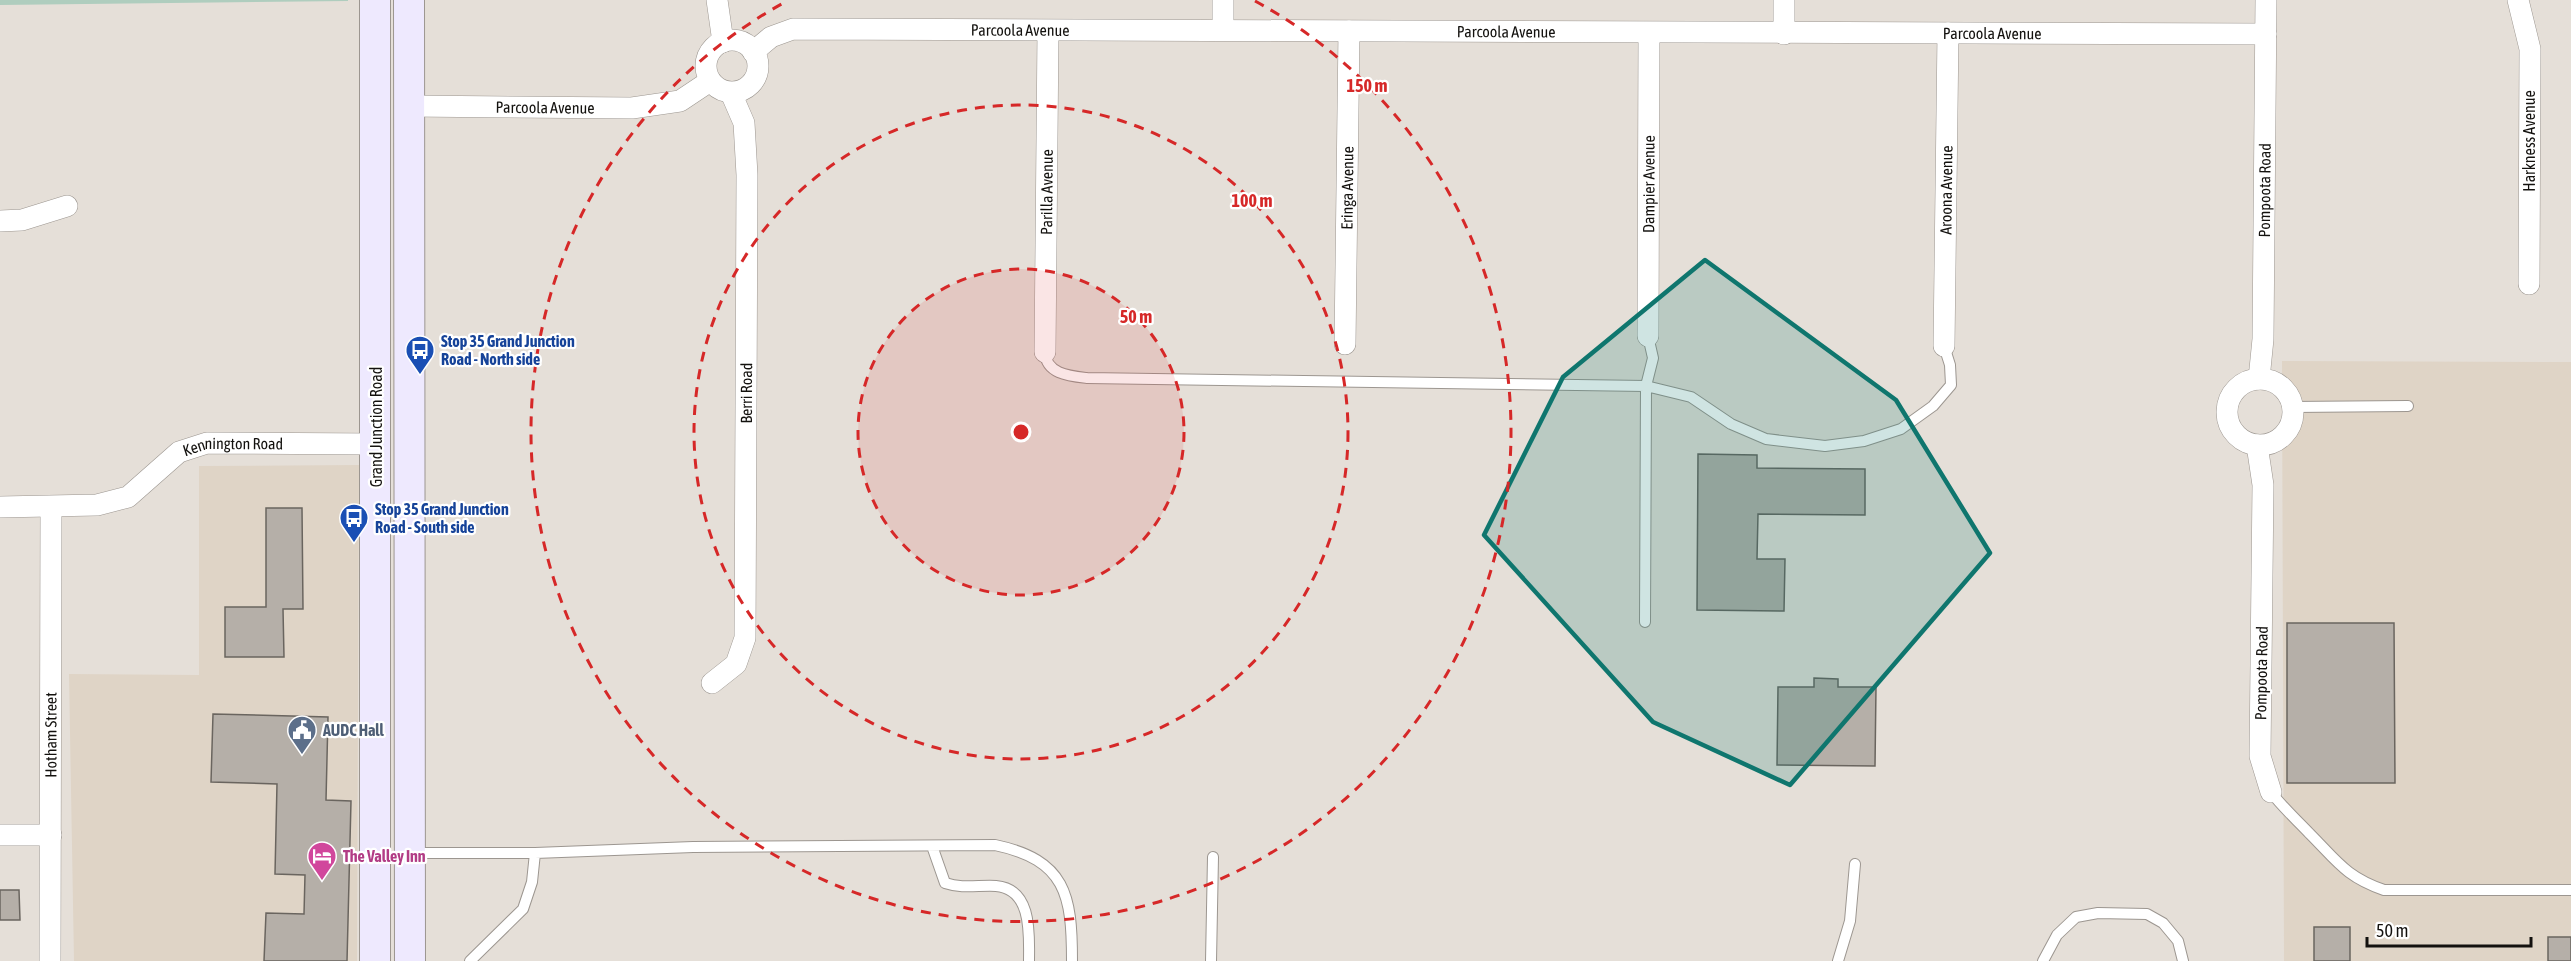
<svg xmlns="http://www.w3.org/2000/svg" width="2571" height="961" font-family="'Asap Condensed',sans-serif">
<rect width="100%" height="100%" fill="#e5dfd8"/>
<path fill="#dfd4c6" d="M2282,361L2571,362V961H2284Z
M359,465L357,961H74L69,674L199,675V466Z"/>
<path fill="#afcdbe" d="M0,0H348V1L0,5Z"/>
<path fill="#b5afa8" stroke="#6a655f" stroke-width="1.5" d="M1698,454L1757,455V468L1865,469V515L1758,514L1757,559H1785L1784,611L1697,610Z
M266,508H302L303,609H283L284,657H225V607H266Z
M2287,623H2394L2395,783H2287Z
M1814,678L1838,679V687H1876L1875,766L1777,765L1778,687H1814Z
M213,714L328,717L326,800L351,801L347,961H264L266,913L304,914L305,875L275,874L277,784L211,782Z
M0,890H19L20,920H0Z
M2314,927H2350V961H2314Z
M2548,937H2571V961H2548Z"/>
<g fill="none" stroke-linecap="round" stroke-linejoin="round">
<g stroke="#9c9690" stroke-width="12">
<path id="service" d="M1045,352C1046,374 1069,376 1087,378L1646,386L1653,358L1648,336
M2292,407L2408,406
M1645,622L1646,386L1691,397L1731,424L1766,439L1825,446L1864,441L1901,429L1933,406L1951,385L1950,365L1944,346
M2271,792C2283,808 2297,820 2310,834C2337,861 2346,877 2384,890H2571
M932,846L945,883C963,889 978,885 996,886C1033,889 1029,936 1029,961
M413,853H535L693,847L995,845C1066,860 1072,895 1072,961
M470,961L523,909L532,882L535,853
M1211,961L1213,857
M1838,961L1850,921L1855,864
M2043,961L2057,935L2076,917L2098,913L2147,914L2163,923L2178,941L2183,961"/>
</g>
<g stroke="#9c9690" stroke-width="22">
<g id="minor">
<path d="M717,0L723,42"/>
<path d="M2518,0L2530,49L2529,284"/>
<path d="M1223,30V0"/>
<path d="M1784,34V0"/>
<circle cx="732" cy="66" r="26"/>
<path id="s1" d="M753,52L771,37L793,29L2266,34"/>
<path id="s2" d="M409,106L632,108L680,101L710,81"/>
<path d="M0,221L22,220L67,206"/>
<path id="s3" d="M1648,336L1649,33"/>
<path id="s4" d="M1345,344L1349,31"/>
<path id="s5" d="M1944,346L1948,33"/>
<path id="s6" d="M1045,352L1048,31"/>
<path id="s7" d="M2259,379L2263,339L2266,0"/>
<circle cx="2260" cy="412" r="33"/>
<path d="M2257,445L2263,485L2260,756L2271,792"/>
<path id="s8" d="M0,507L97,505L128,497L179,452L207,443L376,444"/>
<path id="s9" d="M712,683L736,664L745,638L747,175L744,123L731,93"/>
<path d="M0,835H51"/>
<path id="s10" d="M50,961L51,507"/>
</g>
</g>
<g stroke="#9c9690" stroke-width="32">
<path id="secondary" d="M375,0V961
M409,0L410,961"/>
</g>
<use href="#service" stroke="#fff" stroke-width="10"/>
<use href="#minor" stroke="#fff" stroke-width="21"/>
<use href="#secondary" stroke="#eee9fe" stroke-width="30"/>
</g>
<path fill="#0f766e" fill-opacity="0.2" stroke="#0f766e" stroke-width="4.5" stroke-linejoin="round" d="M1705,260L1896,400L1990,553L1790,785L1653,722L1484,535L1563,377Z"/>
<circle cx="1021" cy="432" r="163" fill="#d62828" fill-opacity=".12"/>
<g fill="none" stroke="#d62828" stroke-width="3" stroke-dasharray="10 8">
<circle cx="1021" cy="432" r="163"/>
<circle cx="1021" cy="432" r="327"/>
<path d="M1255 1A490 490 0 1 1 787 1"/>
</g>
<defs>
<g id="bus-pin" transform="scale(1.5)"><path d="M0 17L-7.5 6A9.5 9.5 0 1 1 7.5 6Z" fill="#1a4fb4" stroke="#fff"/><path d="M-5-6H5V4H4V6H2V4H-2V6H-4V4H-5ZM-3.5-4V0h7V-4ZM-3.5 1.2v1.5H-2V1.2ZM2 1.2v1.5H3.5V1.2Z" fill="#fff"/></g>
<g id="civic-pin" transform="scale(1.5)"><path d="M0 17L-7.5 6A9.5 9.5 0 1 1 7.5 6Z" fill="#5c6f8a" stroke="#fff"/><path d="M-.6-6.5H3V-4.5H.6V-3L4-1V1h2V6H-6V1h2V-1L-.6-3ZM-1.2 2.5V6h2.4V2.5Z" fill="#fff"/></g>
<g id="hotel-pin" transform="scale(1.5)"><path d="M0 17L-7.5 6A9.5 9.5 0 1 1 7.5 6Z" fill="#d1479c" stroke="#fff"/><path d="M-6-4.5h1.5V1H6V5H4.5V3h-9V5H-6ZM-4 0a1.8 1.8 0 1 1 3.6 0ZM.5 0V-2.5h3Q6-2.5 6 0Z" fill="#fff"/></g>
</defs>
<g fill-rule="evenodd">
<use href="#bus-pin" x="420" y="350"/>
<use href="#bus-pin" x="354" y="518"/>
<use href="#civic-pin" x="302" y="730"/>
<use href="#hotel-pin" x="322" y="856"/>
</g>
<g text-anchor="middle" stroke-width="4.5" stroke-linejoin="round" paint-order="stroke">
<g font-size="16" fill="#13110e" stroke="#fff">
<text dy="6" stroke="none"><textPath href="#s1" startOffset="274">Parcoola Avenue</textPath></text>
<text dy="6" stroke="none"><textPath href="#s1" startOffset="760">Parcoola Avenue</textPath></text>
<text dy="6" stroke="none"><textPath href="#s1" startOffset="1246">Parcoola Avenue</textPath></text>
<text dy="6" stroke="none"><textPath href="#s2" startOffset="136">Parcoola Avenue</textPath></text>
<text transform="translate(2529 141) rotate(-90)" y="6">Harkness Avenue</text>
<text dy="6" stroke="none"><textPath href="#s3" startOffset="152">Dampier Avenue</textPath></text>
<text dy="6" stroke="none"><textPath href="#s4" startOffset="156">Eringa Avenue</textPath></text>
<text dy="6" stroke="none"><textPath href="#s5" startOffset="156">Aroona Avenue</textPath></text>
<text dy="6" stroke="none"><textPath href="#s7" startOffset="189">Pompoota Road</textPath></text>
<text dy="6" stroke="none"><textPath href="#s6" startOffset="160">Parilla Avenue</textPath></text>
<text dy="6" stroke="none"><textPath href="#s9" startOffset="303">Berri Road</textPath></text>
<text transform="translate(376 427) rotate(-90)" y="6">Grand Junction Road</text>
<text dy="6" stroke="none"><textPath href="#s8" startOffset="252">Kennington Road</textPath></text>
<text transform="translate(2261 673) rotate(-89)" y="6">Pompoota Road</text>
<text dy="6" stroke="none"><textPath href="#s10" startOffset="226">Hotham Street</textPath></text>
</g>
<g font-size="16" font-weight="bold" fill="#164399" stroke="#fff" text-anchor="start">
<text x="441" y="347">Stop 35 Grand Junction<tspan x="441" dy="18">Road - North side</tspan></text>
<text x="375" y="515">Stop 35 Grand Junction<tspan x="375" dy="18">Road - South side</tspan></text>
</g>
<g font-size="16" font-weight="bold" fill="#4e5e75" stroke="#fff" text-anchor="start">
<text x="323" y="736">AUDC Hall</text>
</g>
<g font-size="16" font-weight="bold" fill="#b23c85" stroke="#fff" text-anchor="start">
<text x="343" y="862">The Valley Inn</text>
</g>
</g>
<circle cx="1021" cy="432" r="9" fill="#d62828" stroke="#fff" stroke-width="3"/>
<g font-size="18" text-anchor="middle" font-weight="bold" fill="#d62828" stroke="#fff" stroke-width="4.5" stroke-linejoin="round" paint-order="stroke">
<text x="1367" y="92">150 m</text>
<text x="1252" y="207">100 m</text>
<text x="1136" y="323">50 m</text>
</g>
<path d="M2367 937v9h164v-9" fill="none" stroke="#13110e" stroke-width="3"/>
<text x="2376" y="937" font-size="18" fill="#13110e" stroke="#ffffff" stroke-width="4.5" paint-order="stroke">50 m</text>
</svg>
